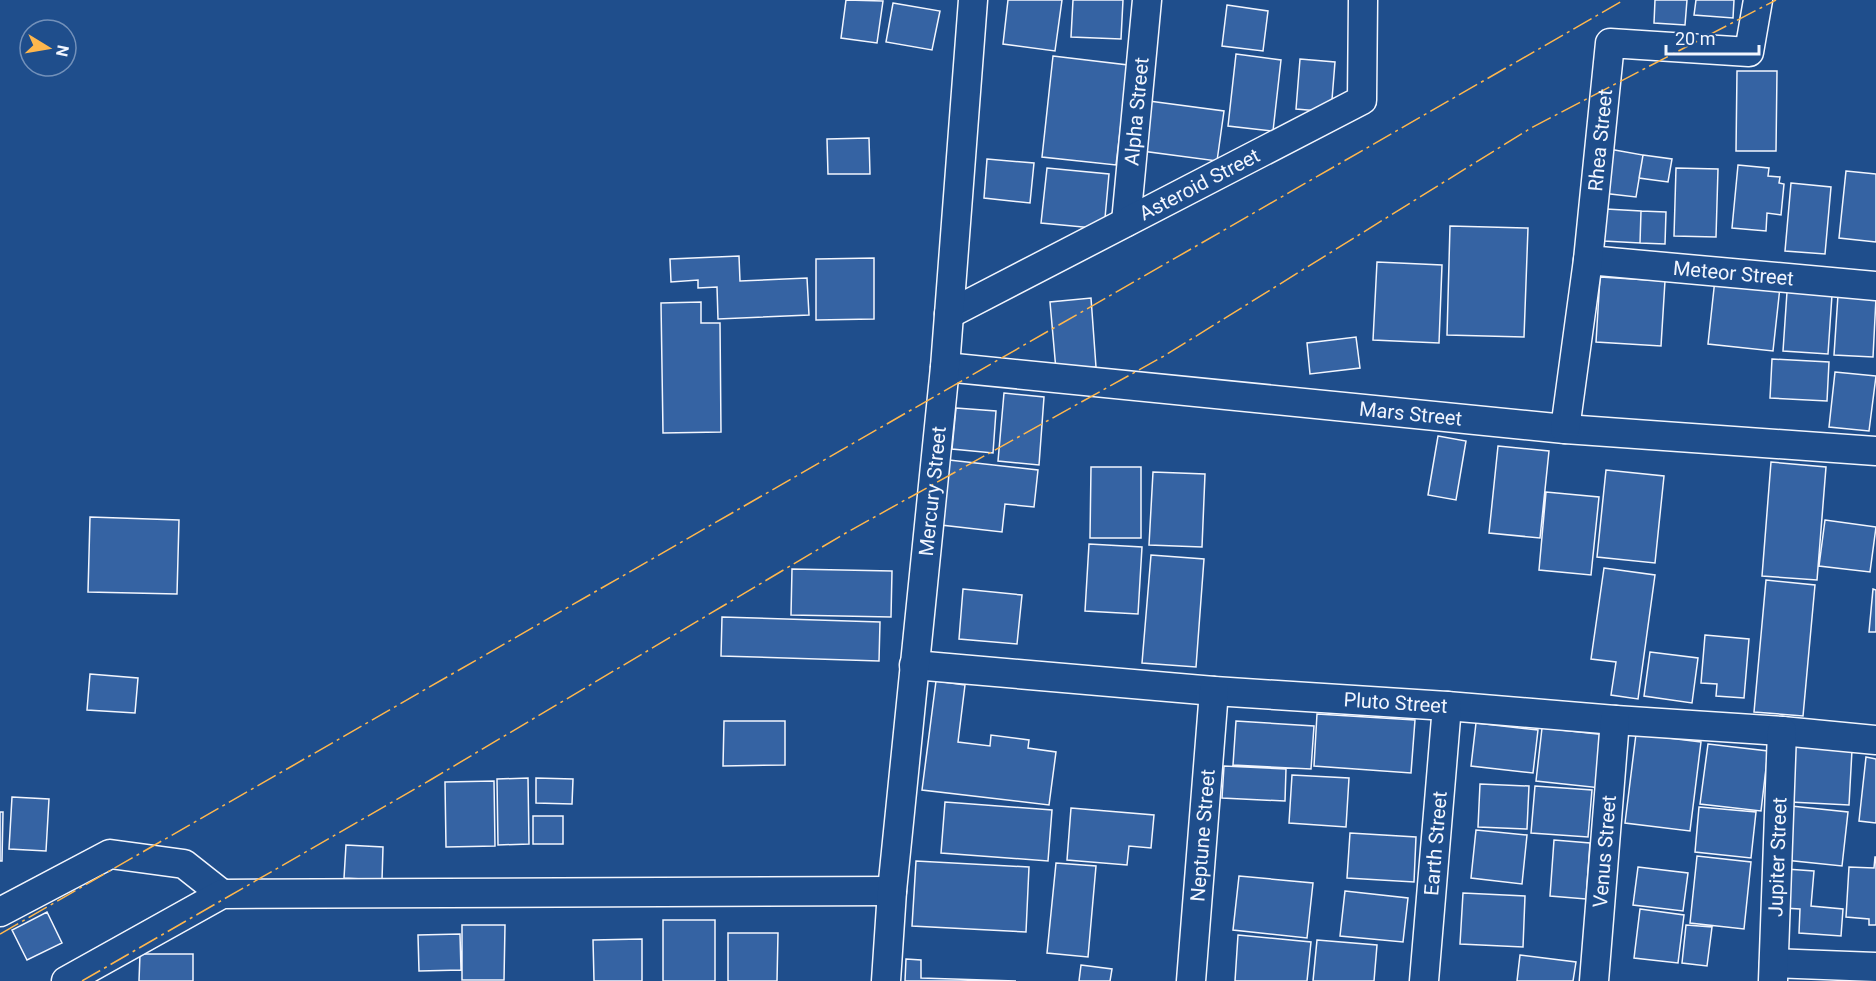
<svg xmlns="http://www.w3.org/2000/svg" width="1876" height="981" font-family="Roboto,sans-serif">
<rect width="100%" height="100%" fill="#1f4e8c"/>
<path fill="#3563a3" stroke="#f2f6ff" stroke-width="1.5" d="M846,0L883,1L877,43L841,38Z
M1008,0H1062L1055,51L1003,44Z
M1073,0H1123L1121,39L1071,37Z
M1655,0H1687L1685,25L1654,23Z
M1696,0H1734L1733,18L1694,15Z
M893,3L940,11L932,50L886,42Z
M1227,5L1268,11L1263,51L1222,46Z
M1236,54L1281,60L1273,131L1228,126Z
M1053,56L1128,65L1116,165L1042,157Z
M1300,59L1335,62L1331,112L1296,109Z
M1737,71H1777L1776,151H1736Z
M1149,101L1224,111L1217,161L1142,151Z
M869,138L870,174H828L827,139Z
M1609,149L1643,155L1636,197L1602,193Z
M1643,155L1672,159L1668,182L1639,178Z
M987,159L1034,163L1030,203L984,198Z
M1738,165L1769,168L1768,176L1780,177L1779,183L1784,184L1781,215L1767,213L1766,231L1732,228Z
M1047,168L1109,174L1104,229L1041,223Z
M1676,168L1718,169L1716,237L1674,236Z
M1846,171L1876,174V242L1839,238Z
M1791,183L1831,187L1825,254L1785,251Z
M1606,209L1641,211L1640,243L1604,241Z
M1641,211L1666,212L1665,244L1640,243Z
M1450,226L1528,228L1524,337L1447,335Z
M739,256L740,281L807,278L809,315L718,319L717,287L698,288V280L671,282L670,259Z
M874,258V319L816,320V259Z
M1377,262L1442,265L1439,343L1373,340Z
M1600,277L1665,281L1661,346L1596,342Z
M1715,279L1780,287L1773,351L1708,344Z
M1787,292L1832,295L1828,354L1783,351Z
M1838,295L1876,298L1873,357L1834,355Z
M1091,298L1096,367L1056,370L1050,302Z
M701,302V323H720L721,432L663,433L661,303Z
M1356,337L1360,368L1310,374L1307,343Z
M1772,359L1829,362L1827,401L1770,398Z
M1835,372L1876,376L1869,431L1829,427Z
M1004,393L1044,397L1039,465L998,461Z
M956,408L996,411L993,453L952,449Z
M1438,436L1466,441L1456,500L1428,495Z
M1498,446L1549,451L1540,538L1489,533Z
M949,460L1038,470L1034,507L1005,504L1002,532L941,525Z
M1771,462L1826,467L1817,580L1762,576Z
M1091,467H1141V538H1090Z
M1606,470L1664,476L1655,563L1597,557Z
M1153,472L1205,474L1202,547L1149,545Z
M1546,492L1599,497L1591,575L1539,570Z
M90,517L179,520L177,594L88,592Z
M1825,520L1876,527L1870,572L1819,566Z
M1089,544L1142,547L1138,614L1085,611Z
M1151,555L1204,559L1196,667L1142,663Z
M1604,568L1655,575L1638,699L1611,695L1616,662L1591,659Z
M792,569L892,571L891,617L791,615Z
M1766,580L1815,585L1803,716L1754,712Z
M963,589L1022,595L1017,644L959,639Z
M1873,589L1876,590V632H1869Z
M722,617L880,622L879,661L721,656Z
M1705,635L1749,639L1744,698L1716,696L1717,684L1701,683Z
M1650,652L1698,658L1692,703L1644,696Z
M90,674L138,678L135,713L87,710Z
M936,681L965,685L958,742L990,746L991,735L1029,740L1028,748L1056,752L1049,805L922,790Z
M1317,714L1415,720L1411,773L1314,766Z
M724,721H785V765L723,766Z
M1236,721L1314,726L1311,769L1233,765Z
M1476,723L1538,730L1533,773L1471,766Z
M1542,728L1607,735L1601,788L1536,781Z
M1636,734L1701,742L1690,831L1625,823Z
M1708,744L1768,751L1761,811L1700,804Z
M1793,747L1852,750L1849,805L1790,802Z
M1866,757L1876,759V823L1859,821Z
M1224,766L1286,769L1285,801L1222,798Z
M1292,775L1349,778L1346,827L1289,823Z
M528,778L529,844L498,845L497,779Z
M536,778L573,779L572,804L536,803Z
M494,781L495,846L446,847L445,782Z
M1480,784L1529,786L1527,829L1478,827Z
M1535,786L1592,790L1588,837L1531,833Z
M12,797L49,799L46,851L9,849Z
M945,802L1052,810L1048,861L941,853Z
M1791,806L1848,812L1842,866L1785,860Z
M1699,807L1756,812L1751,858L1695,852Z
M1071,808L1154,815L1151,848L1129,846L1127,865L1067,860Z
M0,812H3L2,861H0Z
M533,816H563V844H533Z
M1476,830L1527,835L1522,884L1471,878Z
M1350,833L1416,837L1414,882L1347,878Z
M1554,840L1590,843L1586,899L1550,896Z
M346,845L383,847L382,880L344,878Z
M1697,856L1751,862L1744,929L1690,923Z
M1875,857H1876V925H1869V919L1846,917L1849,867L1874,868Z
M916,861L1029,867L1026,932L912,926Z
M1056,863L1096,866L1088,957L1047,953Z
M1638,867L1688,873L1683,911L1633,905Z
M1786,869L1814,871L1811,906L1843,909L1841,936L1799,933L1800,909L1783,908Z
M1239,876L1313,883L1307,938L1233,930Z
M1345,891L1408,898L1403,942L1340,936Z
M1463,893L1525,896L1523,947L1460,944Z
M1640,909L1684,915L1678,963L1634,958Z
M47,912L62,943L27,960L12,930Z
M663,920H715V981H663Z
M462,925H505L504,980H462Z
M1686,925L1712,927L1707,966L1682,963Z
M728,933H778L777,981H728Z
M460,934L461,970L419,971L418,935Z
M1238,935L1311,942L1307,981H1235Z
M642,939V981H594L593,940Z
M1317,940L1377,945L1374,981H1313Z
M140,954H193V981H139Z
M1520,955L1576,962L1573,981H1517Z
M906,959L921,960V978L1016,981H905Z
M1081,965L1112,969L1110,981H1079Z"/>
<g fill="none" stroke-linecap="round" stroke-linejoin="round">
<g stroke="#f2f6ff" stroke-width="31">
<g id="street">
<path id="s1" d="M1126,222L1147,0"/>
<path id="s2" d="M1588,260L1876,286"/>
<path id="s3" d="M949,314L1362,100L1363,0"/>
<path id="s4" d="M945,367L1565,429L1876,451"/>
<path id="s5" d="M1565,429L1588,260L1610,43L1749,52L1758,0"/>
<path id="s6" d="M914,665L1214,691L1447,706L1615,720L1782,731L1876,740"/>
<path d="M0,912L110,854L184,864L222,894"/>
<path d="M1774,963L1876,967"/>
<path d="M66,981L222,894L892,891"/>
<path id="s7" d="M886,981L892,891L945,367L973,0"/>
<path id="s8" d="M1191,981L1214,691"/>
<path id="s9" d="M1424,981L1447,706"/>
<path id="s10" d="M1594,981L1615,720"/>
<path id="s11" d="M1773,981L1782,731"/>
</g>
</g>
<use href="#street" stroke="#1f4e8c" stroke-width="28"/>
<path stroke="#ffb74d" stroke-width="1.5" stroke-dasharray="21 4.5 3 4.5" stroke-linecap="butt" d="M0,934L1624,0
M82,981L432,779L844,534L1164,356L1531,128L1776,0"/>
</g>
<g text-anchor="middle" stroke-width="4.5" stroke-linejoin="round" paint-order="stroke">
<g font-size="20" fill="#f2f6ff" stroke="#1f4e8c">
<text dy="7" stroke="none"><textPath href="#s1" startOffset="111">Alpha Street</textPath></text>
<text dy="7" stroke="none"><textPath href="#s5" startOffset="291">Rhea Street</textPath></text>
<text dy="7" stroke="none"><textPath href="#s3" startOffset="282">Asteroid Street</textPath></text>
<text dy="7" stroke="none"><textPath href="#s2" startOffset="146">Meteor Street</textPath></text>
<text dy="7" stroke="none"><textPath href="#s4" startOffset="468">Mars Street</textPath></text>
<text dy="7" stroke="none"><textPath href="#s7" startOffset="492">Mercury Street</textPath></text>
<text dy="7" stroke="none"><textPath href="#s6" startOffset="483">Pluto Street</textPath></text>
<text dy="7" stroke="none"><textPath href="#s8" startOffset="146">Neptune Street</textPath></text>
<text dy="7" stroke="none"><textPath href="#s9" startOffset="138">Earth Street</textPath></text>
<text dy="7" stroke="none"><textPath href="#s10" startOffset="130">Venus Street</textPath></text>
<text dy="7" stroke="none"><textPath href="#s11" startOffset="124">Jupiter Street</textPath></text>
</g>
</g>
<g transform="translate(48 48) rotate(101)"><circle r="28" fill="#1f4e8c" stroke="#7391ba" stroke-width="1.5"/>
<path d="M0-4.5L10 22L0 15L-10 22Z" fill="#ffb74d"/>
<text y="-9" font-size="16" font-weight="bold" text-anchor="middle" fill="#f2f6ff">N</text>
</g>
<path d="M1666 45v9h93v-9" fill="none" stroke="#f2f6ff" stroke-width="3"/>
<text x="1675" y="45" font-size="18" fill="#f2f6ff" stroke="#1f4e8c" stroke-width="4.5" paint-order="stroke">20 m</text>
</svg>
